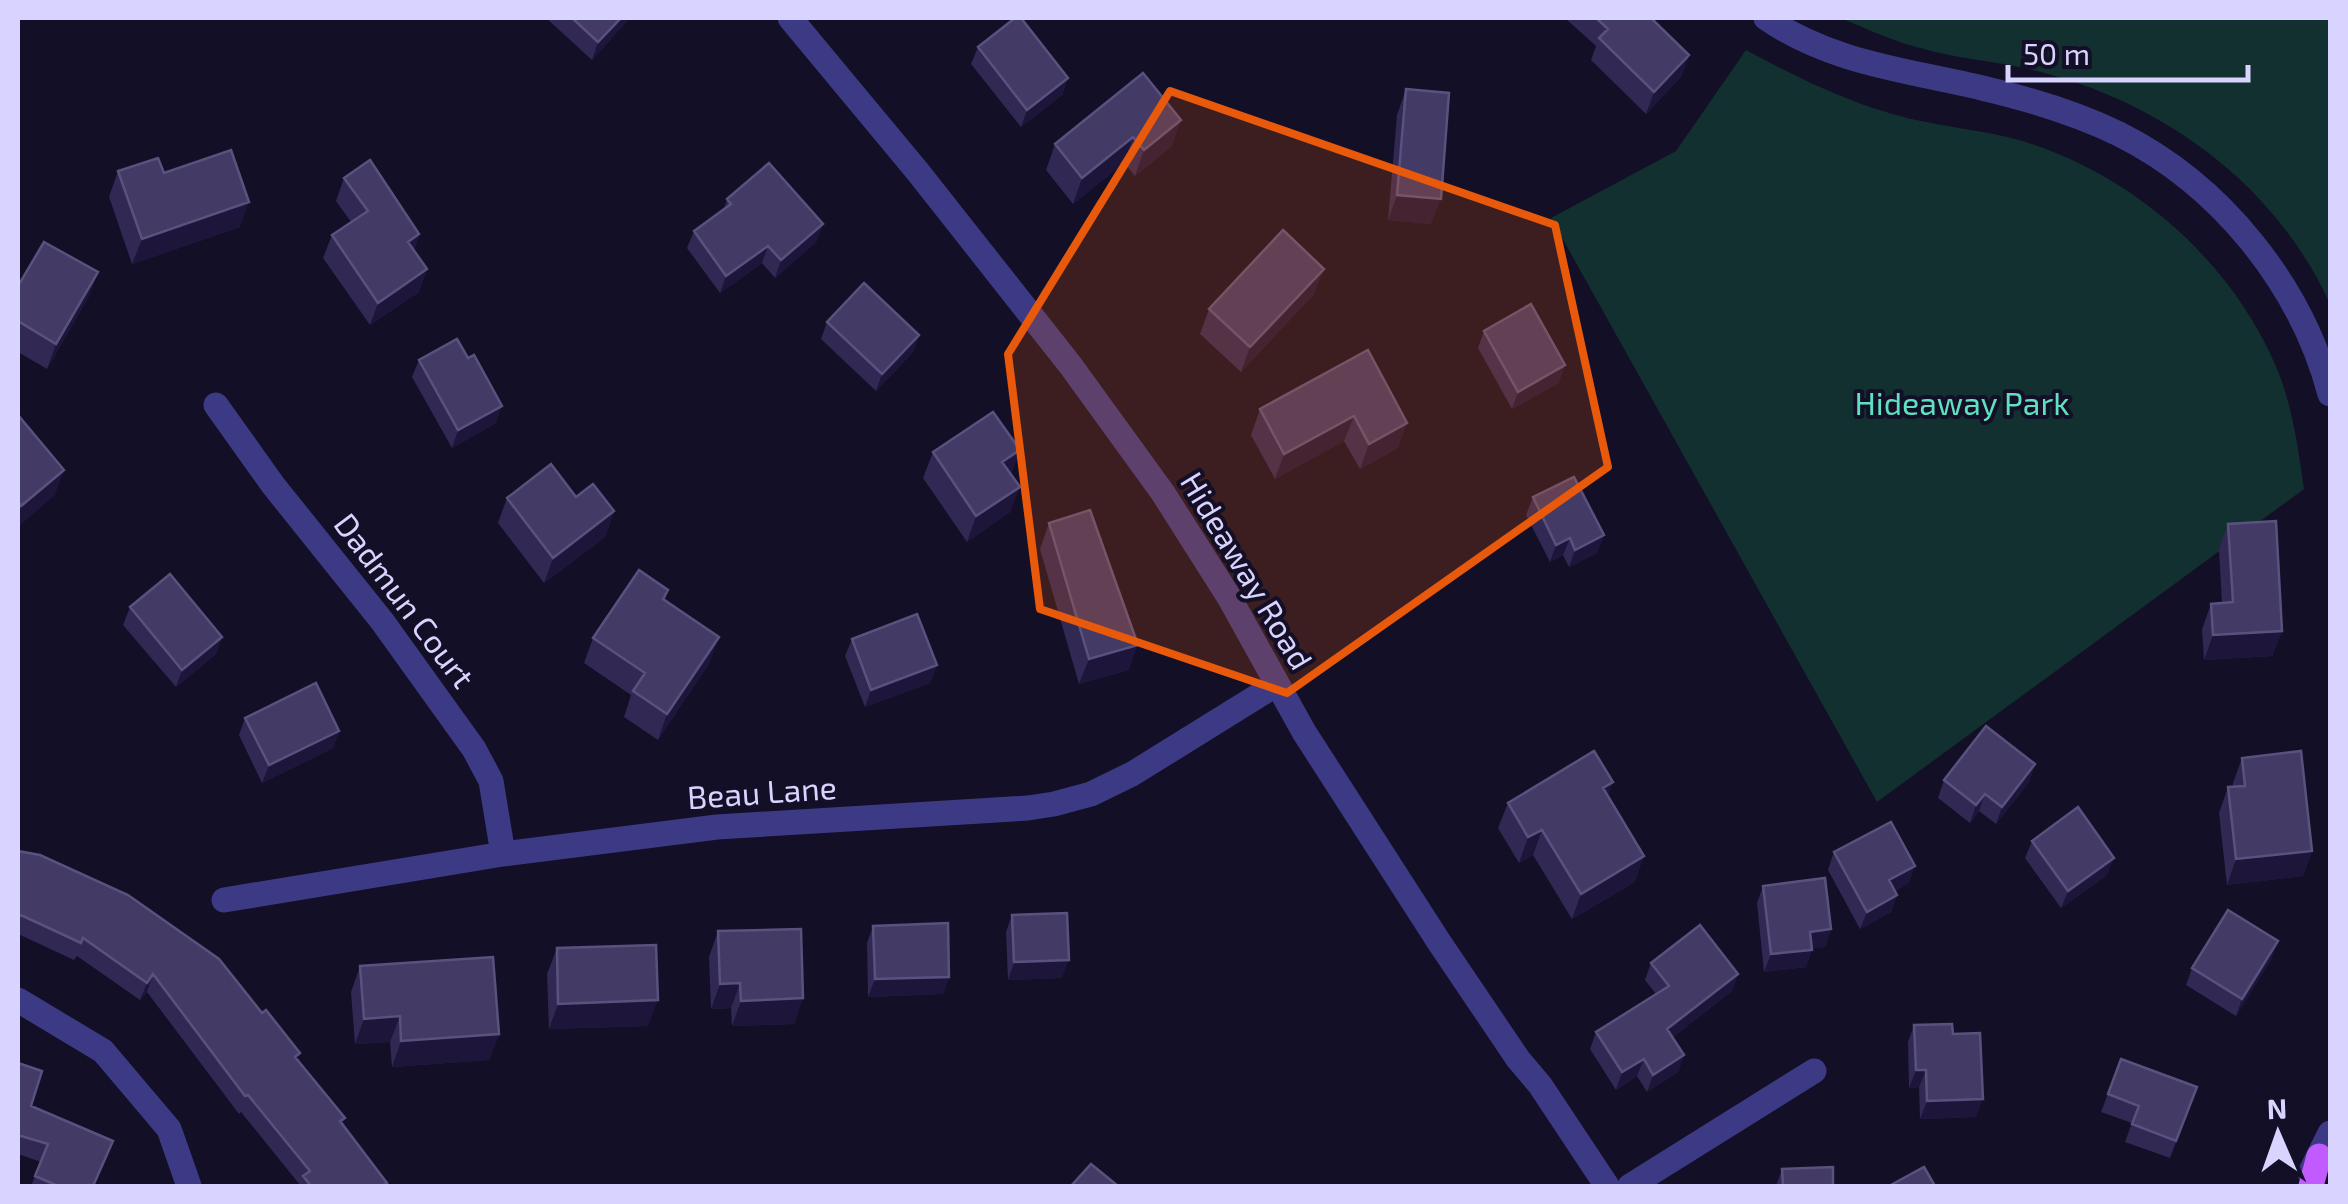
<svg xmlns="http://www.w3.org/2000/svg" width="2348" height="1204" font-family="'Exo 2',sans-serif">
<rect width="100%" height="100%" fill="#130f26"/>
<path fill="#12302f" d="M1841,18H2330V304C2275,183 2161,101 2033,70C1996,61 1957,59 1920,48C1893,41 1866,29 1841,18Z
M1746,50C1798,78 1850,104 1907,118C1944,127 1982,130 2019,140C2130,173 2228,257 2275,364C2292,403 2298,447 2304,489L1877,802L1551,218L1676,151Z"/>
<g fill="none" stroke-linecap="round" stroke-linejoin="round">
<path stroke="#3d3a85" stroke-width="25" d="M790,18L918,172L1071,366L1163,493L1229,597L1304,732L1439,942L1518,1059L1540,1085L1607,1186
M1766,18C1831,63 1907,70 1982,88C2029,99 2076,113 2119,134C2221,185 2301,285 2330,394
M216,405L273,485L382,621L474,749L491,781L503,854
M224,900L503,854L717,827L1028,808L1054,804L1091,794L1132,774L1277,684
M18,1000L103,1051L169,1129L189,1186
M2310,1173L2330,1133
M1630,1186L1814,1071"/>
<path stroke="#c25bff" stroke-width="25" d="M2311,1186L2319,1156"/>
</g>
<path fill="#312854" d="M546,18H630L592,60Z
M1565,18H1651L1689,55L1681,77L1646,114L1591,60L1596,46Z
M978,47L1068,78L1062,95L1021,127L971,64Z
M1143,73L1172,146L1135,176L1124,163L1073,204L1046,170L1055,144Z
M1406,89L1431,224L1388,220L1397,115Z
M118,171L164,173L240,227L132,264L109,197Z
M344,178L419,234L414,250L427,269L419,292L370,325L323,258L332,235L351,222L336,201Z
M727,199L823,224L816,242L775,278L762,263L720,293L687,248L694,231L724,209Z
M98,272L88,298L47,369L18,352V286Z
M1314,294L1241,372L1200,334L1209,309Z
M827,322L919,335L913,352L876,391L821,339Z
M1484,331L1559,383L1512,409L1478,348Z
M1368,350L1398,448L1360,469L1344,441L1275,479L1251,435L1260,409Z
M419,360L496,423L452,448L412,377Z
M1020,450L1011,474L1010,512L967,542L923,478L933,452Z
M576,497L614,511L605,537L544,583L498,523L507,498Z
M1533,497L1604,535L1597,553L1569,567L1563,555L1550,562L1526,515Z
M1049,523L1129,670L1079,684L1040,549Z
M2228,524L2282,631L2272,656L2204,660L2202,629L2211,604L2222,603L2219,549Z
M668,590L665,601L710,662L658,740L624,717L631,695L584,663L593,638Z
M130,607L222,637L216,654L176,687L123,625Z
M852,639L937,665L930,683L865,707L845,656Z
M245,718L339,731L333,748L262,783L239,735Z
M2242,758L2312,851L2303,876L2227,885L2219,813L2228,787H2233V783Z
M2035,764L2029,782L1996,824L1979,811L1970,823L1938,798L1944,780Z
M1608,796L1635,882L1572,919L1533,855L1519,863L1498,828L1508,803Z
M2032,841L2107,875L2061,908L2025,858Z
M18,851L297,1059L345,1118L342,1124L386,1186H299L300,1185L241,1112L239,1114L147,992L140,1000L77,956L74,960L18,934Z
M1834,852L1909,883L1895,891L1897,895L1891,912L1860,929L1828,870Z
M1763,886L1831,929L1825,947L1812,948L1806,967L1764,972L1757,903Z
M1012,915L1062,978L1008,980L1006,932Z
M873,926L949,977L943,994L868,997L867,943Z
M718,931L803,998L794,1024L732,1026L731,1008L711,1009L709,957Z
M557,948L648,1026L549,1029L547,974Z
M2272,958L2236,1016L2186,985L2192,968Z
M1651,963L1738,974L1732,991L1673,1037L1684,1055L1678,1072L1647,1092L1637,1076L1616,1090L1590,1049L1596,1032L1656,994L1645,980Z
M360,966L499,1034L489,1060L392,1067L390,1042L355,1044L351,992Z
M1914,1025L1953,1034L1976,1117L1920,1119L1919,1087L1909,1088L1908,1042Z
M2121,1059L2197,1087L2170,1158L2125,1142L2132,1123L2101,1112Z
M18,1063L31,1106L106,1158L94,1186H31L41,1162L18,1154Z
M1782,1169L1833,1186H1776Z"/>
<path fill="#1d163a" d="M621,18H630L592,60L598,42Z
M1689,55L1681,77L1646,114L1654,92Z
M1068,78L1062,95L1021,127L1027,110Z
M1181,120L1172,146L1135,176L1144,150Z
M1133,137L1124,163L1073,204L1082,178Z
M1397,195L1441,199L1431,224L1388,220Z
M249,202L240,227L132,264L142,239Z
M823,224L816,242L775,278L781,260Z
M419,234L411,257L408,242Z
M768,246L762,263L720,293L726,276Z
M427,269L419,292L370,325L378,303Z
M1324,269L1314,294L1241,372L1250,347Z
M98,272L88,298L47,369L56,344Z
M919,335L913,352L876,391L882,374Z
M1565,365L1559,383L1512,409L1518,392Z
M502,406L496,423L452,448L458,430Z
M1354,416L1344,441L1275,479L1284,454Z
M1407,423L1398,448L1360,469L1369,444Z
M1020,450L1010,476L1002,462Z
M64,470L55,495L18,527V517L21,506Z
M1020,487L1010,512L967,542L976,516Z
M614,511L605,537L544,583L553,558Z
M1604,535L1597,553L1569,567L1575,550Z
M1570,538L1563,555L1550,562L1556,545Z
M2282,631L2272,656L2204,660L2213,635Z
M222,637L216,654L176,687L182,670Z
M719,637L710,662L658,740L667,714Z
M1138,645L1129,670L1079,684L1089,659Z
M937,665L930,683L865,707L871,690Z
M339,731L333,748L262,783L269,765Z
M2035,764L2029,782L1996,824L2002,807Z
M1613,782L1604,808L1603,788Z
M1985,794L1979,811L1970,823L1976,805Z
M1542,830L1533,855L1519,863L1528,837Z
M2312,851L2303,876L2227,885L2236,859Z
M1644,856L1635,882L1572,919L1581,894Z
M2114,858L2107,875L2061,908L2068,891Z
M1915,866L1909,883L1883,898L1889,880Z
M1897,895L1891,912L1860,929L1867,912Z
M1831,929L1825,947L1804,950L1810,932Z
M2278,941L2272,958L2236,1016L2242,999Z
M1812,950L1806,967L1764,972L1771,954Z
M1069,960L1062,978L1008,980L1014,962Z
M153,974L147,992L140,1000L147,983Z
M1738,974L1732,991L1661,1046L1667,1029Z
M949,977L943,994L868,997L875,979Z
M740,983L731,1008L711,1009L720,984Z
M803,998L794,1024L732,1026L741,1001Z
M658,1000L648,1026L549,1029L558,1004Z
M400,1016L390,1042L355,1044L364,1019Z
M499,1034L489,1060L392,1067L401,1041Z
M1684,1055L1678,1072L1647,1092L1653,1075Z
M1644,1059L1637,1076L1616,1090L1622,1072Z
M1916,1070H1926L1919,1087L1909,1088Z
M1983,1099L1976,1117L1920,1119L1927,1101Z"/>
<path fill="#433a66" stroke="#5a527e" stroke-width="2.5" d="M572,18H621L598,42Z
M1015,18H1021L1068,78L1027,110L978,47Z
M1596,18H1651L1689,55L1654,92L1599,38L1608,29Z
M1143,73L1181,120L1144,150L1133,137L1082,178L1055,144Z
M1406,89L1449,93L1441,199L1397,195Z
M231,150L249,202L142,239L118,171L158,158L164,173Z
M370,160L419,234L408,242L427,269L378,303L332,235L368,211L344,178Z
M769,163L823,224L781,260L768,246L726,276L694,231L731,204L727,199Z
M1283,230L1324,269L1250,347L1209,309Z
M44,242L98,272L56,344L18,321V286Z
M864,283L919,335L882,374L827,322Z
M1531,304L1565,365L1518,392L1484,331Z
M457,339L468,358L474,355L502,406L458,430L419,360Z
M1368,350L1407,423L1369,444L1354,416L1284,454L1260,409Z
M993,412L1020,450L1002,462L1020,487L976,516L933,452Z
M18,415L64,470L21,506L18,501Z
M551,464L576,497L593,484L614,511L553,558L507,498Z
M1574,477L1604,535L1575,550L1570,538L1556,545L1533,497Z
M1090,510L1138,645L1089,659L1049,523Z
M2276,521L2282,631L2213,635L2211,604L2233,602L2228,524Z
M639,570L668,590L663,599L719,637L667,714L633,691L645,673L593,638Z
M170,574L222,637L182,670L130,607Z
M917,614L937,665L871,690L852,639Z
M316,683L339,731L269,765L245,718Z
M1986,726L2035,764L2002,807L1985,794L1976,805L1944,780Z
M1594,751L1613,782L1603,788L1644,856L1581,894L1542,830L1528,837L1508,803Z
M2301,751L2312,851L2236,859L2228,787L2245,786L2242,758Z
M2078,807L2114,858L2068,891L2032,841Z
M1891,822L1915,866L1889,880L1897,895L1867,912L1834,852Z
M18,851L40,855L128,895L219,959L262,1013L266,1010L300,1053L295,1057L345,1118L340,1121L387,1183L383,1186H311L303,1176L310,1171L248,1095L245,1096L153,974L147,983L83,938L81,943L23,916L18,915Z
M1825,878L1831,929L1810,932L1812,950L1771,954L1763,886Z
M2228,910L2278,941L2242,999L2192,968Z
M1067,913L1069,960L1014,962L1012,915Z
M948,923L949,977L875,979L873,926Z
M1700,925L1738,974L1667,1029L1684,1055L1653,1075L1644,1059L1622,1072L1596,1032L1669,986L1651,963Z
M801,929L803,998L741,1001L740,983L720,984L718,931Z
M656,945L658,1000L558,1004L557,948Z
M493,957L499,1034L401,1041L400,1016L364,1019L360,966Z
M1952,1024L1953,1034L1980,1033L1983,1099L1927,1101L1926,1070H1916L1914,1025Z
M2121,1059L2197,1087L2176,1141L2132,1124L2139,1106L2108,1094Z
M18,1063L42,1071L31,1106L113,1141L93,1186H58L35,1176L48,1144L18,1135Z
M1091,1164L1118,1186H1071Z
M1833,1167V1186H1783L1782,1169Z
M1924,1167L1935,1186H1889Z"/>
<path fill="#e8590c" fill-opacity="0.2" stroke="#e8590c" stroke-width="8" stroke-linejoin="round" d="M1170,91L1555,225L1608,467L1287,693L1040,609L1008,354Z"/>
<g text-anchor="middle" stroke-width="8" stroke-linejoin="round" paint-order="stroke">
<g font-size="32" fill="#5fe0c0" stroke="#130f26">
<text x="1962" y="415">Hideaway Park</text>
</g>
<g font-size="32" fill="#d9d4ff" stroke="#130f26">
<text transform="translate(1246 571) rotate(59)" y="11">Hideaway Road</text>
<text transform="translate(404 601) rotate(53)" y="11">Dadmun Court</text>
<text transform="translate(762 793) rotate(-4)" y="11">Beau Lane</text>
</g>
</g>
<rect width="2348" height="1204" fill="none" stroke="#d9d4ff" stroke-width="40"/>
<g transform="translate(2278 1134) rotate(358)" stroke="#130f26" stroke-width="8" paint-order="stroke">
<path d="M0-8L18 38L0 25L-18 38Z" fill="#d9d4ff"/>
<text y="-15" font-size="28" font-weight="bold" text-anchor="middle" fill="#d9d4ff">N</text>
</g>
<path d="M2008 65v15h240v-15" fill="none" stroke="#d9d4ff" stroke-width="5"/>
<text x="2023" y="65" font-size="30" fill="#d9d4ff" stroke="#130f26" stroke-width="8" paint-order="stroke">50 m</text>
</svg>
